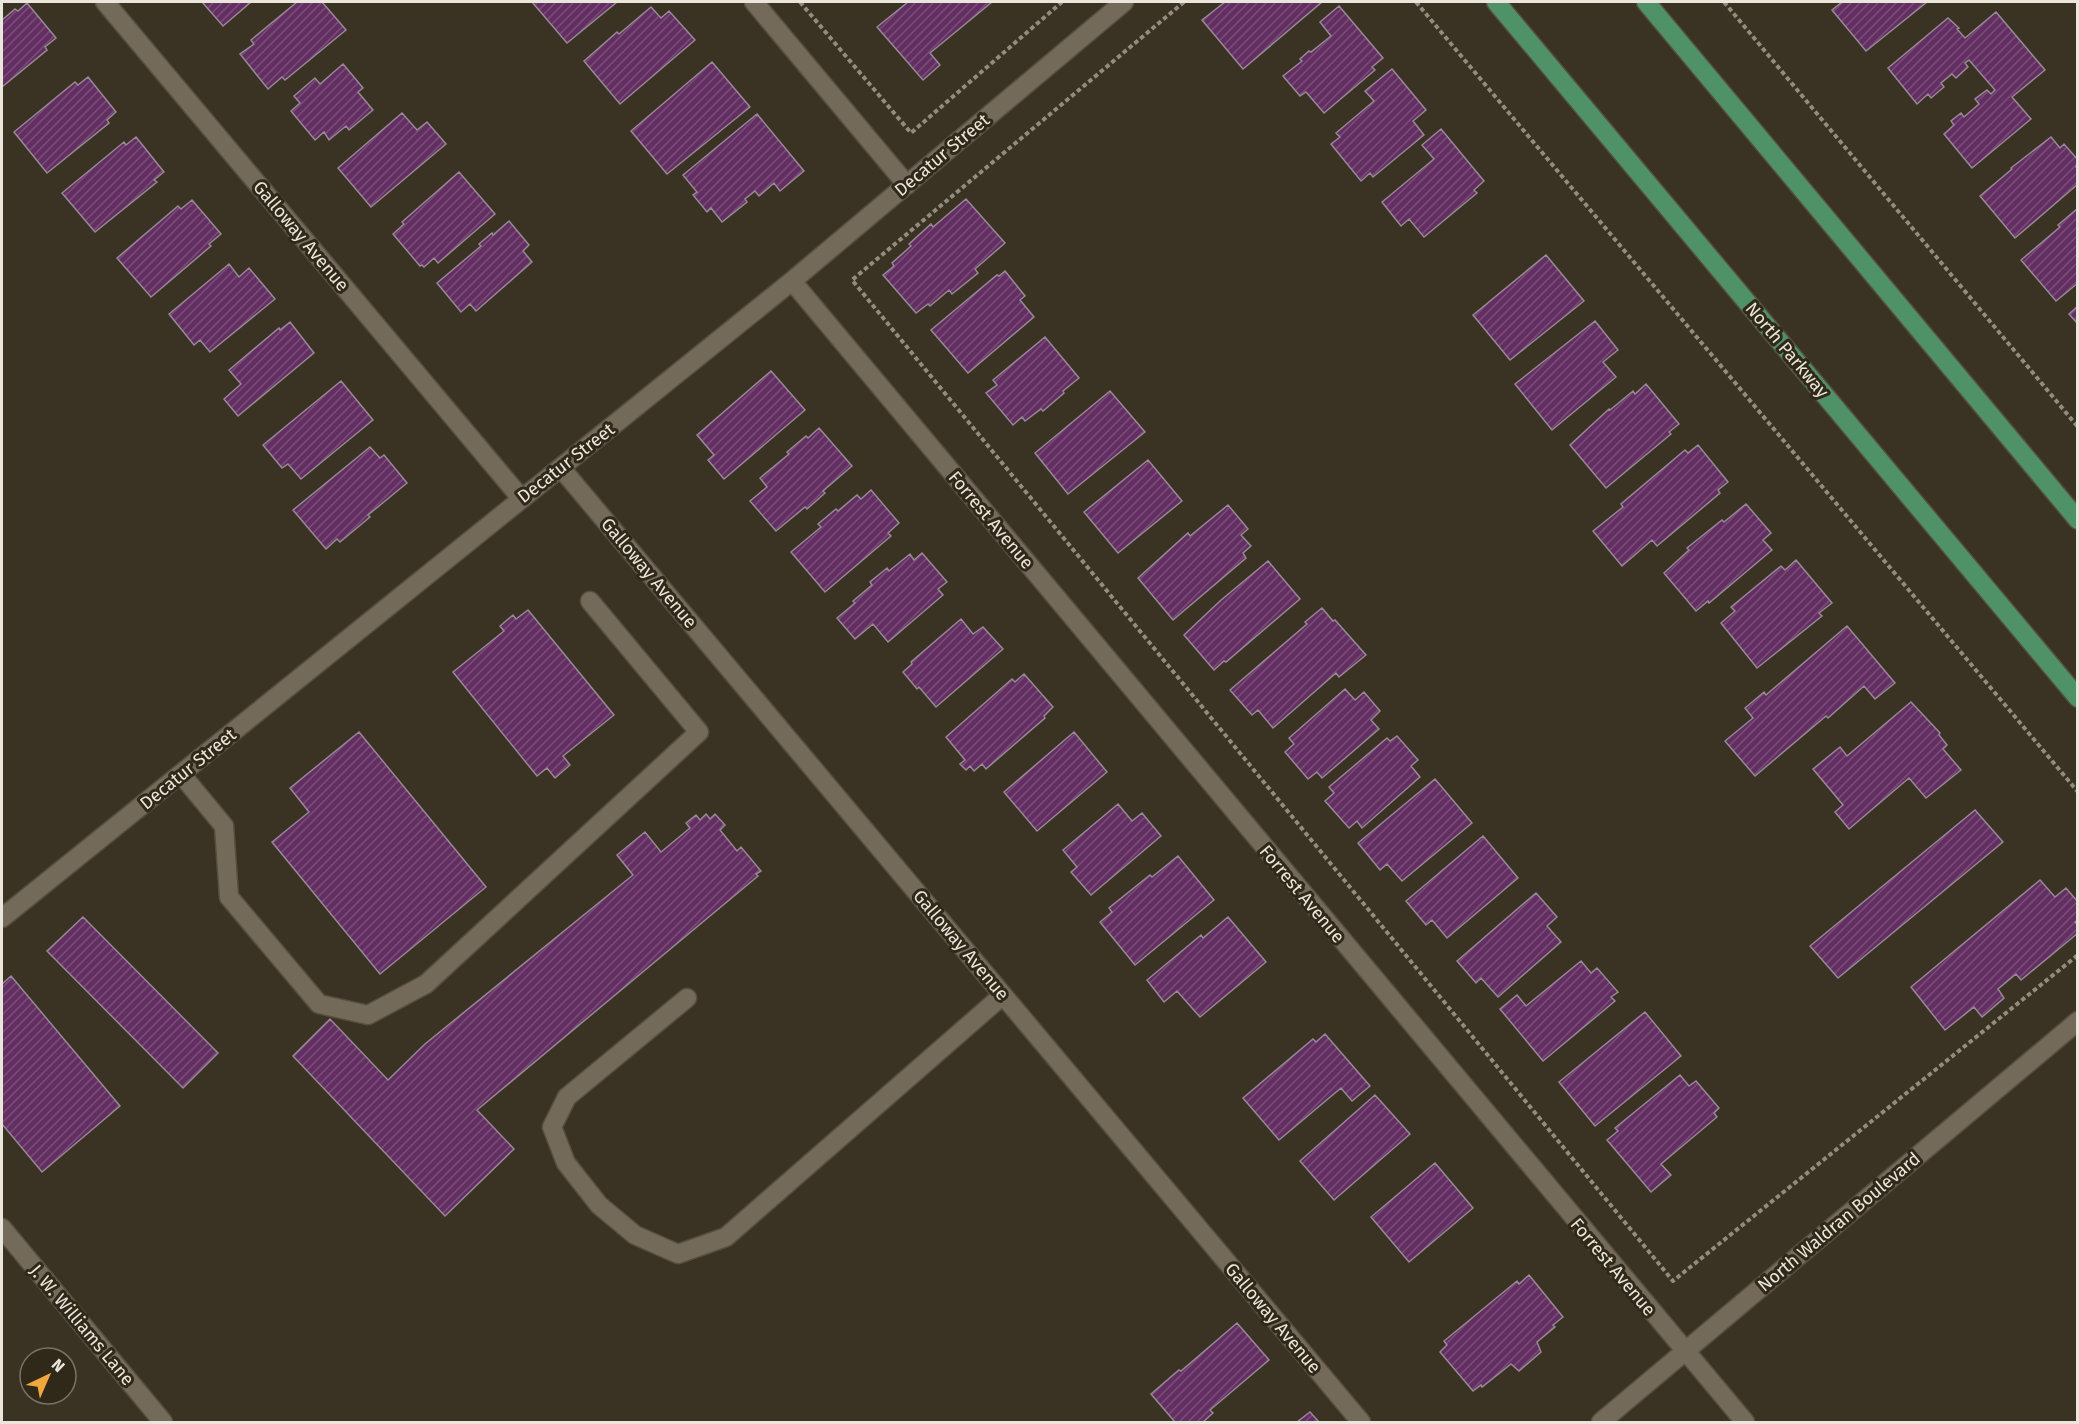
<svg xmlns="http://www.w3.org/2000/svg" width="2079" height="1424" font-family="'Fira Sans',sans-serif">
<defs>
<pattern id="building-hatch" width="6" height="6" patternUnits="userSpaceOnUse" patternTransform="scale(1.5)"><rect width="6" height="6" fill="#632f62"/><path d="M-1 1l2-2M0 6l6-6M5 7l2-2" fill="none" stroke="#7a4d78"/></pattern>
</defs>
<rect width="100%" height="100%" fill="#3a3222"/>
<path fill="url(#building-hatch)" stroke="#988897" stroke-width="1.5" d="M202,2H251L223,26Z
M297,2H322L346,30L285,80L282,77L268,89L240,54L254,44L251,40Z
M532,2H617L567,43Z
M908,2H992L930,53L940,65L923,80L877,27Z
M1225,2H1322L1243,69L1202,20Z
M1842,2H1927L1866,51L1832,10Z
M27,3L56,38L45,47L47,50L2,87V20L15,9L18,11Z
M1339,6L1383,58L1372,67L1375,70L1324,113L1306,92L1300,96L1283,76L1302,61L1300,59L1309,51L1311,52L1331,36L1320,22Z
M651,7L661,18L669,11L695,40L620,104L584,61L617,32L619,34Z
M1996,12L2045,70L2012,97L2031,119L1972,168L1944,134L1954,125L1951,121L1961,113L1964,117L1979,104L1975,99L1987,90L1991,94L1995,90L1969,60L1965,63L1968,67L1956,78L1952,74L1941,83L1944,87L1931,98L1928,94L1917,104L1888,68L1948,18L1959,28L1957,29L1965,38Z
M712,62L750,107L667,174L631,131Z
M343,64L363,88L358,92L373,110L349,130L346,126L329,140L324,132L315,140L291,111L300,103L294,96L315,78L320,84Z
M1392,69L1426,110L1413,121L1424,135L1373,177L1370,173L1361,181L1331,144L1340,137L1336,133L1374,101L1365,91Z
M88,77L116,112L107,120L109,123L47,173L14,132L75,82L78,85Z
M402,113L417,130L427,122L446,144L371,207L338,168Z
M757,114L804,171L780,191L774,183L759,196L755,191L745,199L747,202L722,222L711,208L707,212L693,195L697,192L683,175Z
M1441,129L1484,181L1474,190L1477,193L1424,237L1409,219L1401,226L1382,202L1434,159L1422,145Z
M136,137L164,172L154,180L157,182L95,232L62,193L124,142L126,145Z
M2051,137L2060,148L2064,144L2078,160L2076,167L2078,169V184L2015,238L1980,196L2012,169L2011,168Z
M459,172L495,214L438,263L434,258L424,267L422,265L420,266L393,234L404,224L402,222Z
M966,199L1005,243L975,269L978,273L952,294L949,290L930,306L928,304L916,313L883,275L894,266L892,263L911,246L909,244L931,224L933,227Z
M192,200L221,234L209,244L211,246L151,297L117,258L178,206L181,209Z
M2078,208V283L2056,301L2021,260L2060,227L2058,225Z
M509,221L529,245L523,251L532,262L476,311L470,304L461,312L437,283L481,246L479,244L492,233L493,235Z
M1546,255L1584,301L1510,360L1473,315Z
M229,264L239,277L249,268L275,299L210,352L200,340L194,345L169,314Z
M1005,271L1025,296L1020,300L1034,317L968,373L931,330L997,275L999,276Z
M2078,306V324L2069,314Z
M1595,321L1618,350L1603,362L1616,377L1552,430L1515,384Z
M290,322L314,353L238,416L224,399L241,384L229,370L279,328L280,330Z
M1045,337L1079,378L1063,391L1064,393L1043,411L1041,409L1025,421L1022,417L1013,425L986,393L997,385L993,380Z
M771,371L805,410L724,479L708,460L714,455L697,435Z
M341,381L373,420L301,479L288,464L282,468L263,445Z
M1646,384L1679,424L1669,432L1671,434L1606,488L1570,445L1609,409L1610,410L1633,391L1635,394Z
M1110,391L1145,432L1068,494L1035,453Z
M819,428L852,466L823,491L825,493L807,509L805,507L776,531L750,501L767,487L760,478L789,454L787,452L806,436L808,438Z
M1698,445L1728,482L1718,490L1720,493L1657,546L1652,540L1622,566L1593,531L1623,507L1621,504L1685,450L1688,453Z
M370,447L380,458L384,455L407,483L368,515L370,517L340,542L337,539L326,549L293,510Z
M1148,460L1182,501L1118,553L1084,512Z
M871,490L899,523L888,533L891,536L825,592L791,552L821,527L818,524L836,509L838,511L857,495L861,499Z
M1746,504L1771,533L1763,540L1772,550L1709,603L1708,601L1696,611L1664,573L1689,550L1687,548L1722,520L1724,522Z
M1228,505L1248,529L1241,535L1251,546L1243,553L1246,558L1173,620L1138,578L1188,533L1190,536Z
M922,553L947,582L938,589L943,595L888,642L873,624L855,639L837,618L855,603L853,601L872,585L870,582L887,568L889,571L910,554L914,560Z
M1796,560L1832,603L1819,613L1822,616L1757,668L1721,623L1735,611L1731,607L1781,566L1785,570Z
M1268,561L1300,599L1226,662L1224,661L1214,670L1184,635L1220,601Z
M1322,608L1333,621L1335,620L1366,655L1339,677L1336,673L1273,728L1258,710L1252,715L1230,690L1307,624L1305,622Z
M528,610L614,715L563,756L570,765L555,778L547,768L537,776L453,672L504,631L500,626L513,615L516,619Z
M961,619L973,634L983,627L1003,649L936,707L919,687L917,689L903,672L912,664L911,662Z
M1847,626L1895,683L1875,699L1864,686L1828,718L1826,716L1755,776L1725,741L1753,718L1745,708L1764,692L1766,695Z
M1024,674L1053,707L1044,716L1045,718L986,769L982,764L974,771L970,766L966,770L960,764L965,760L946,737L1012,679L1015,682Z
M1345,689L1355,700L1364,692L1380,711L1371,720L1379,729L1322,778L1317,772L1308,779L1285,752L1294,744L1289,738Z
M1911,702L1940,733L1939,735L1947,745L1943,749L1961,770L1926,798L1909,778L1849,829L1835,812L1843,805L1813,769L1840,747L1847,756Z
M359,732L486,887L380,974L272,842L309,812L290,788Z
M1074,732L1107,772L1037,831L1004,792Z
M1397,736L1418,760L1411,766L1420,777L1362,828L1357,821L1349,828L1325,801L1334,793L1329,787L1387,738L1390,741Z
M1435,779L1472,823L1402,881L1387,864L1380,870L1358,843Z
M1118,804L1132,821L1142,813L1161,836L1091,895L1071,872L1077,867L1063,850Z
M1975,810L2003,842L1838,978L1810,946Z
M706,814L710,819L715,814L725,825L720,830L737,851L741,847L761,871L756,874L758,876L477,1110L514,1149L445,1216L293,1056L330,1019L388,1080L425,1044L633,875L617,855L645,832L661,852L690,828L686,823L696,815L700,820Z
M1483,836L1518,878L1447,938L1432,920L1426,925L1406,901Z
M1178,856L1214,900L1135,965L1100,922L1112,912L1109,908L1150,875L1152,877Z
M2040,880L2055,897L2066,888L2078,902V920L2075,922L2078,925V933L2021,980L2016,974L1998,989L2004,998L1982,1017L1974,1007L1945,1030L1911,987Z
M1536,893L1557,917L1547,926L1561,942L1498,997L1481,978L1476,983L1457,961Z
M83,917L218,1053L183,1088L47,951Z
M1228,917L1266,962L1200,1017L1177,991L1164,1002L1147,980L1201,935L1203,938Z
M1581,961L1591,973L1597,968L1618,992L1611,997L1615,1001L1543,1061L1500,1009L1517,995L1526,1006Z
M11,976L120,1106L42,1172L2,1124V984Z
M1645,1012L1681,1056L1595,1126L1559,1082Z
M1325,1034L1370,1086L1352,1101L1341,1088L1279,1140L1243,1098L1313,1039L1316,1042Z
M1680,1075L1689,1086L1696,1081L1719,1108L1714,1113L1717,1117L1661,1164L1671,1175L1651,1192L1607,1140L1618,1131L1615,1128Z
M1375,1095L1410,1134L1334,1200L1300,1161Z
M1435,1163L1473,1208L1409,1262L1371,1217Z
M1529,1275L1563,1317L1553,1325L1555,1327L1537,1342L1541,1352L1519,1371L1511,1364L1482,1387L1481,1385L1473,1391L1440,1352L1447,1345L1444,1341L1517,1281L1519,1284Z
M1237,1323L1269,1360L1210,1410L1213,1413L1203,1422H1175L1151,1394L1179,1370L1181,1371Z
M1310,1412L1319,1422H1297Z"/>
<g fill="none" stroke-linecap="round" stroke-linejoin="round">
<g stroke="#564f41" stroke-width="21">
<path id="minor" d="M105,2L521,498
M754,2L907,185
M792,281L1745,1422
M561,468L1361,1422
M181,774L224,826L229,897L319,1004L368,1015L426,984L699,732L590,601
M2,918L792,281L1124,2
M687,998L567,1097L552,1127L566,1163L599,1205L635,1235L678,1254L726,1237L1003,995
M2,1228L163,1422
M1601,1422L2078,1021"/>
</g>
<g stroke="#564f41" stroke-width="21">
<path id="major" d="M1496,2L2078,698
M1646,2L2078,520"/>
</g>
<path stroke="#928c7f" stroke-width="4" stroke-dasharray="4.5 3" stroke-linecap="butt" d="M800,2L911,133L1062,2
M1184,2L852,280L1673,1281L2078,955
M1416,2L2078,792
M1724,2L2078,427"/>
<use href="#minor" stroke="#736a59" stroke-width="18"/>
<use href="#major" stroke="#509268" stroke-width="18"/>
</g>
<g text-anchor="middle" stroke-width="6" stroke-linejoin="round" paint-order="stroke">
<g font-size="18" fill="#ebe6dc" stroke="#302818">
<text transform="translate(942 155) rotate(-40)" y="6">Decatur Street</text>
<text transform="translate(301 236) rotate(50)" y="6">Galloway Avenue</text>
<text transform="translate(1787 350) rotate(50)" y="6">North Parkway</text>
<text transform="translate(566 463) rotate(-38)" y="6">Decatur Street</text>
<text transform="translate(991 520) rotate(50)" y="6">Forrest Avenue</text>
<text transform="translate(649 573) rotate(50)" y="6">Galloway Avenue</text>
<text transform="translate(188 769) rotate(-39)" y="6">Decatur Street</text>
<text transform="translate(1302 894) rotate(50)" y="6">Forrest Avenue</text>
<text transform="translate(961 945) rotate(50)" y="6">Galloway Avenue</text>
<text transform="translate(1839 1222) rotate(-40)" y="6">North Waldran Boulevard</text>
<text transform="translate(1613 1267) rotate(50)" y="6">Forrest Avenue</text>
<text transform="translate(1273 1318) rotate(50)" y="6">Galloway Avenue</text>
<text transform="translate(82 1325) rotate(50)" y="6">J. W. Williams Lane</text>
</g>
</g>
<rect width="2079" height="1424" fill="none" stroke="#ebe6dc" stroke-width="6"/>
<g transform="translate(48 1376) rotate(44)"><circle r="28" fill="#302818" stroke="#7b7466" stroke-width="1.5"/>
<path d="M0-4.5L10 22L0 15L-10 22Z" fill="#eea83c"/>
<text y="-9" font-size="16" font-weight="bold" text-anchor="middle" fill="#ebe6dc">N</text>
</g>
</svg>
